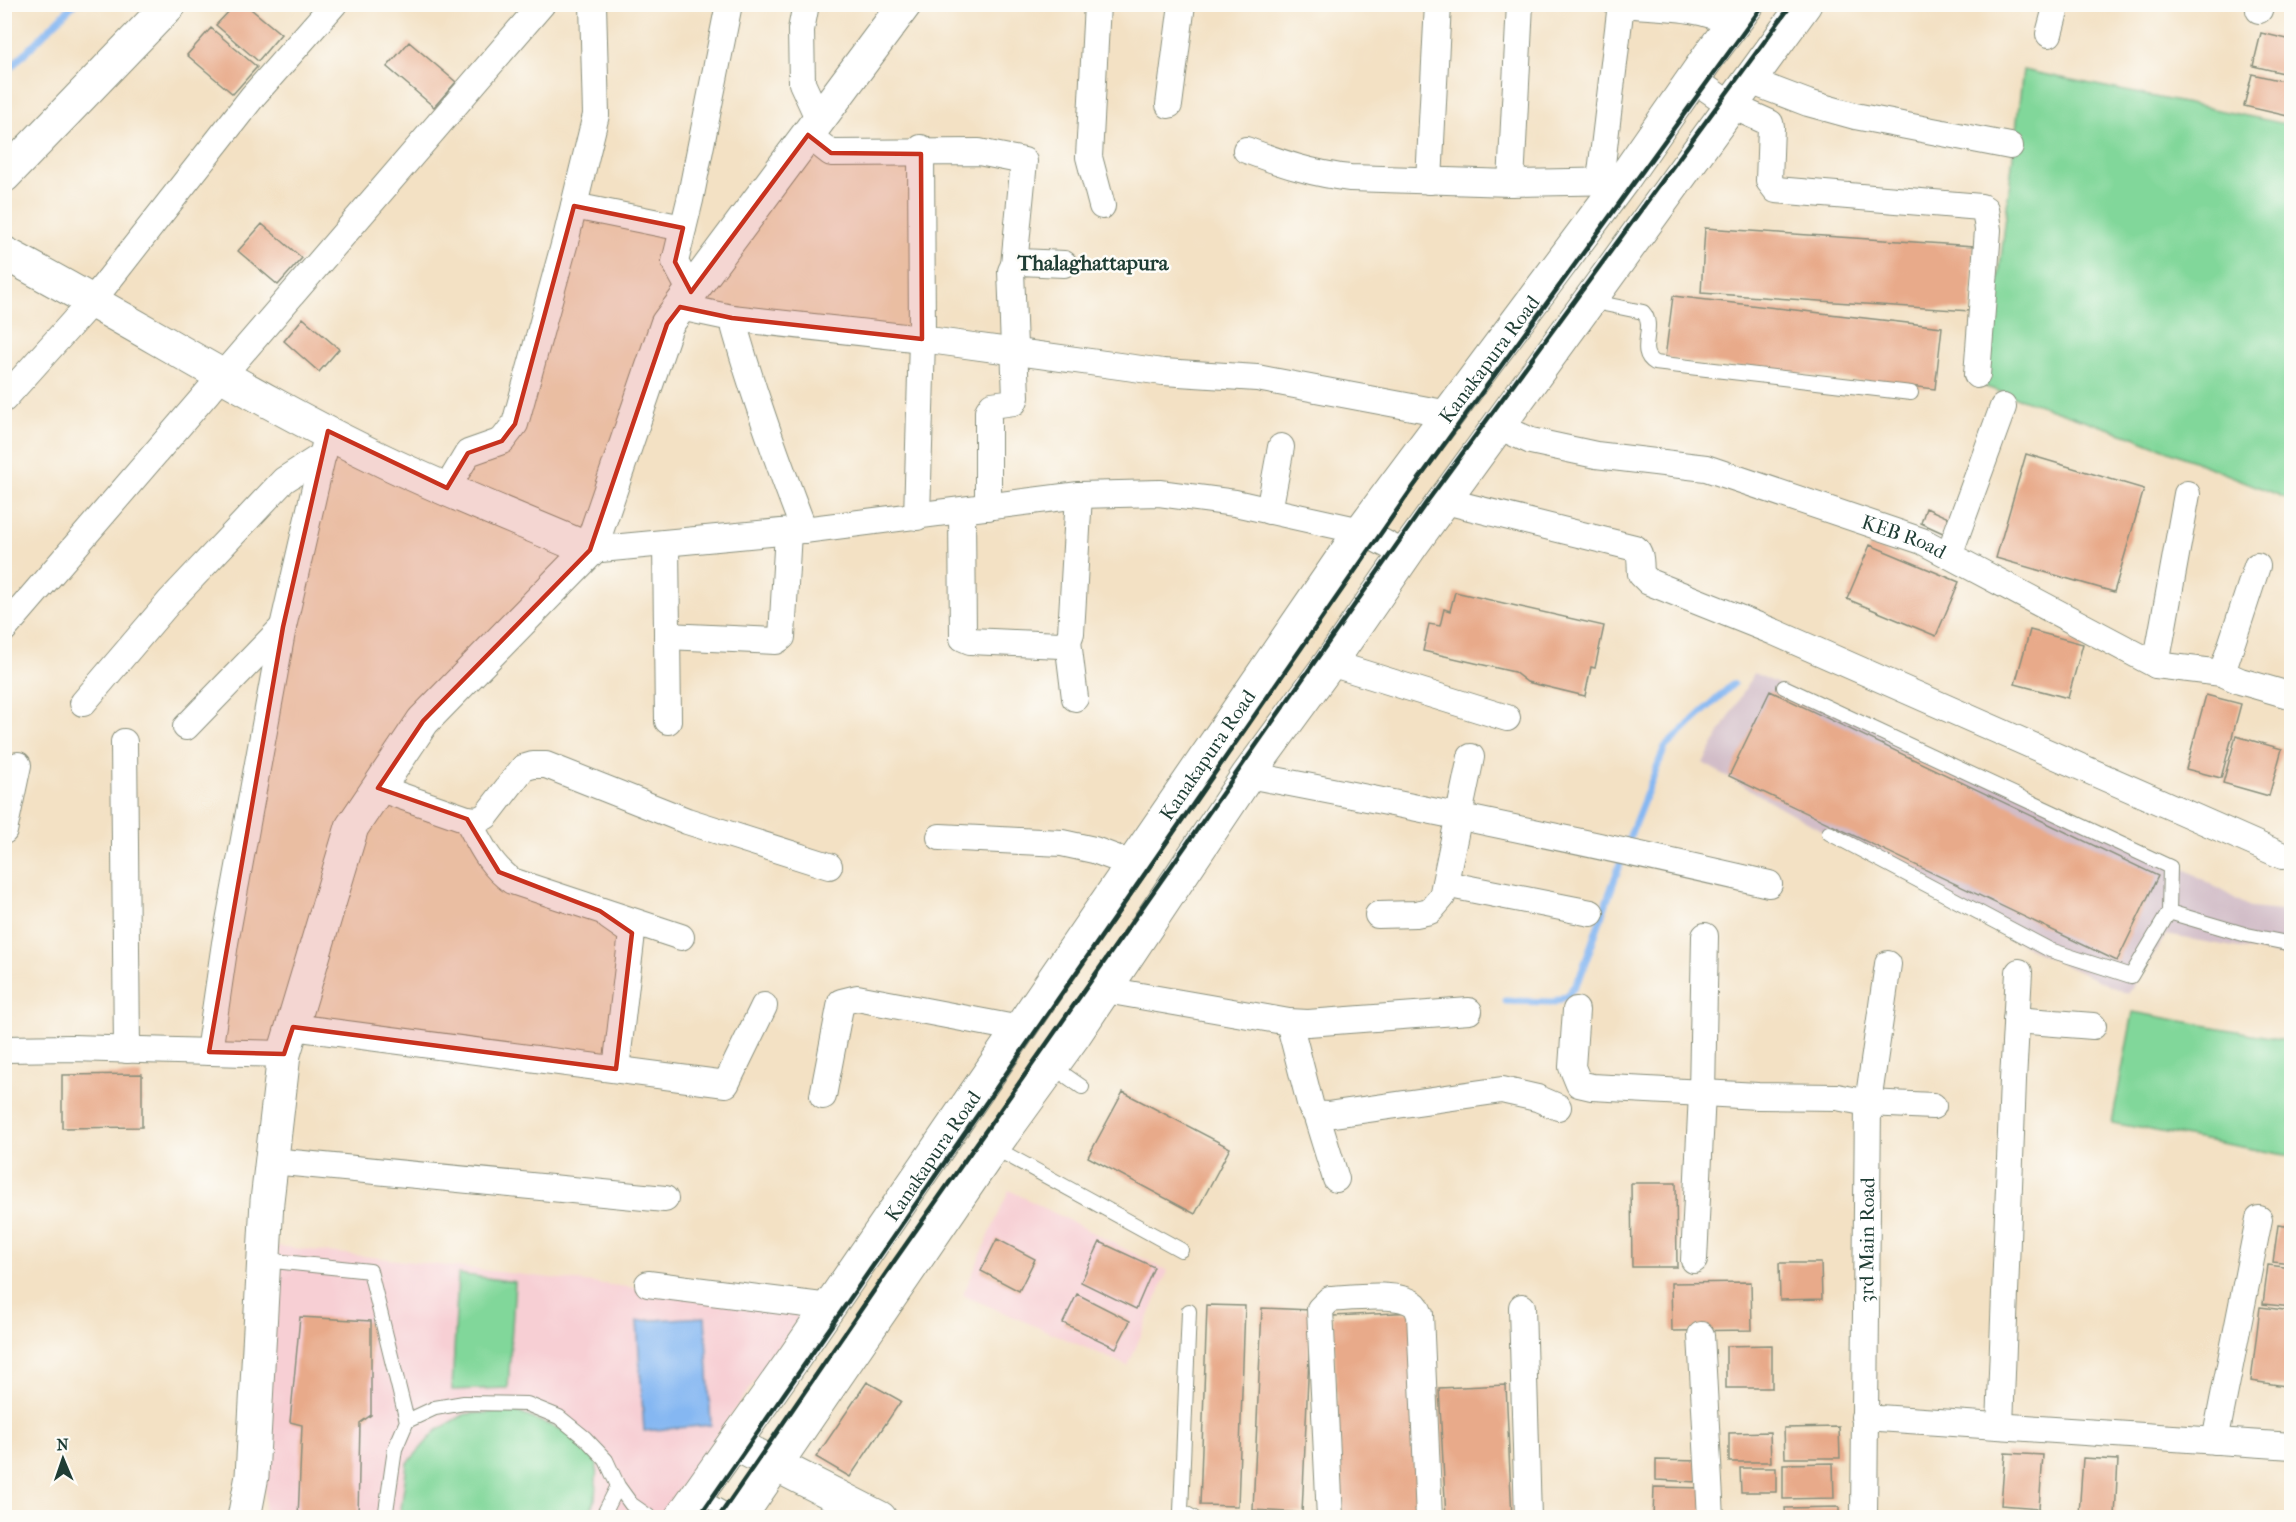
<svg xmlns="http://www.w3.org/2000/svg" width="2296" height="1522" font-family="'IM FELL French Canon',serif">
<rect width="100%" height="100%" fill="#fdfcf7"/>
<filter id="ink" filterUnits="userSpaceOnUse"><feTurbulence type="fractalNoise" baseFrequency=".0167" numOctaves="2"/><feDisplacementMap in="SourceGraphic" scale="12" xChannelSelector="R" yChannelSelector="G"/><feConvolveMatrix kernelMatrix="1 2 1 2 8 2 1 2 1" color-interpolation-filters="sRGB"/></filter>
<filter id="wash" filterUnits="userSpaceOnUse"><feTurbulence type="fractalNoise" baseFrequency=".008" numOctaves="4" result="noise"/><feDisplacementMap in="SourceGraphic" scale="24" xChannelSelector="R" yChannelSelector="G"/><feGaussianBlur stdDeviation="1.35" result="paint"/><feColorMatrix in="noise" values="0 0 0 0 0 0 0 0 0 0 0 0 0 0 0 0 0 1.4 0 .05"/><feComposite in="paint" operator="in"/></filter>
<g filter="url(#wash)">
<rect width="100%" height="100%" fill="#f3e1c4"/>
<path fill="#f7cfd4" d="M1009,1190L1168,1271L1128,1366L963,1295Z
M277,1246L806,1308L660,1517L264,1518Z"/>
<path fill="#d2bdc8" d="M1754,673L2175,863L2251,908L2291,912V957L2166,935L2128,994L2038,953L1703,763Z"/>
<path fill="#81d79a" stroke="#508a67" stroke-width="1.5" d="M2023,70L2291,125V500L2131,436L1986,387Z
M2133,1012L2291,1041V1156L2112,1123Z
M458,1274L515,1282L508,1388L452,1390Z
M514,1411L565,1431L597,1462L595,1499L588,1517H400L407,1464L436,1431L465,1414Z"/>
<path fill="#85b7f2" stroke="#527a93" stroke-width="1.5" d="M705,1317L711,1425L644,1431L637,1321Z"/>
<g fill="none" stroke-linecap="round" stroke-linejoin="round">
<path stroke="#85b7f2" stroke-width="7" d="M4,74L74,4
M1506,1001L1554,1002L1568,995L1580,977L1631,833L1665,747L1733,684"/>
</g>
<g id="blocks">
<path fill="#e8aa8a" d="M235,5H246L281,34L258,61L216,25Z
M211,28L257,67L233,94L187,55Z
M2261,33L2292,40V75L2253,66Z
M409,42L456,82L434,107L387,67Z
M2252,74L2292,83V117L2244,106Z
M262,224L302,258L278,285L238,251Z
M1705,228L1974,246L1970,311L1701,293Z
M1673,296L1942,327L1935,389L1665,358Z
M303,318L339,349L319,372L284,341Z
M2026,454L2144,489L2114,592L1996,558Z
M1926,508L1953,520L1945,534L1921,523Z
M1870,545L1959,582L1936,636L1847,599Z
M1455,592L1604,626L1595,668L1591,667L1585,696L1527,682L1514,672L1423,651L1429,624L1440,626L1444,609L1450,611Z
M2030,630L2083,644L2068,698L2015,684Z
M1770,691L2158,876L2117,961L1729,776Z
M2206,695L2241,704L2221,778L2186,769Z
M2236,736L2282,749L2269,796L2223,783Z
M142,1074V1127L62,1128V1075Z
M1123,1092L1230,1148L1195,1214L1088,1157Z
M1631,1183H1676L1677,1267H1632Z
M2278,1225L2292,1227V1264L2273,1262Z
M997,1239L1035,1259L1019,1291L981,1271Z
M1100,1242L1154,1267L1136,1309L1081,1282Z
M1779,1263H1821L1822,1299L1780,1300Z
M2268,1265L2292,1268V1307L2263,1304Z
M1751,1282L1752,1330L1672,1331L1671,1283Z
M1077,1294L1130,1321L1116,1348L1063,1323Z
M1207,1305L1245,1306L1238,1506L1200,1505Z
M2260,1307L2292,1311V1387L2251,1381Z
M1262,1308L1311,1310L1302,1513L1253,1510Z
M1416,1312L1424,1518H1342L1333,1316Z
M300,1317L371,1321V1415L360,1423L358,1518H298L302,1425L290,1422Z
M1772,1345V1388H1726V1346Z
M867,1382L901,1401L850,1477L816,1457Z
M1506,1385L1512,1518H1446L1439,1388Z
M1839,1427L1840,1458H1785L1784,1428Z
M1770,1432L1771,1462H1729V1433Z
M2005,1453L2043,1455L2039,1508L2001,1505Z
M2083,1458L2118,1460L2115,1516L2079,1514Z
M1656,1460L1699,1461L1698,1482L1656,1480Z
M1833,1463L1834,1498L1783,1499V1464Z
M1740,1468H1776V1492H1741Z
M1654,1487L1705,1488L1703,1518H1653Z
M1839,1507V1518H1786L1785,1508Z"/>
</g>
</g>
<g filter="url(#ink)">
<use href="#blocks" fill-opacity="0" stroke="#898f7c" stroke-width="1.5"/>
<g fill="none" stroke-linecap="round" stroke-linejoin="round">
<g stroke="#898f7c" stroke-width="16">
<path id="service" d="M1590,301L1643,312C1657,327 1635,352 1655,363L1911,393
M1784,687L2170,867L2169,912
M1829,833L2050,950L2131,976L2169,912L2247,935L2292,944
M1052,1066L1082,1087
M993,1147L1181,1250
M264,1260L370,1271L407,1421L395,1449L385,1518
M1189,1311L1181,1511L1194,1518
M407,1421L435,1408L464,1403L527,1404L559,1417L585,1438L606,1460L618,1486L631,1504L651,1518
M698,1495L739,1518
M602,1518L618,1486"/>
</g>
<g stroke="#898f7c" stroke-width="28">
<g id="minor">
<path d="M806,4L801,30L802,83L819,120"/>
<path d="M1097,4L1089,157L1102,206"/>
<path d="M1618,4C1653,7 1704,5 1733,25"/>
<path d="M2259,10L2261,4"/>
<path d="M2049,34L2057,4"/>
<path d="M1693,79L1732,106L1770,123L1771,127L1769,181L1776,190L1981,207L1985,209L1988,230L1977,375"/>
<path d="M1750,81L1808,103L1855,116L2010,146"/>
<path d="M1169,105L1182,4"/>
<path d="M808,135L831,153L979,152L1024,161L1014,265"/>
<path d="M1246,150C1281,163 1313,174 1350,178L1511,183L1622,181"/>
<path d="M1429,181L1438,4"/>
<path d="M1600,181L1621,4"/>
<path d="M1511,183L1520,4"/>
<path d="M574,206L683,228"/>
<path d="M691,292L675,262L690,200L729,4"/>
<path d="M680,307L732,318L922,339L1163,372L1257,378L1449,414"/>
<path d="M732,318C752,391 777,460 804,530L1079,495L1159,493L1235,503L1361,531L1405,554"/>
<path d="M4,399L93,300L253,96L334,4"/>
<path id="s1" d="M1498,426L1531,441L1596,455L1706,468L1922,541L2156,665L2222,673L2240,681L2292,696"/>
<path d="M447,488L468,453L502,441L515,424L566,238L596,115L593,4"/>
<path d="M1445,501L1635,548C1642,554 1640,565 1641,574L1649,582L1774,632L2283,856"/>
<path d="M988,507V411L992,405L1014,402L1016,397L1011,271L1014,265L1020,262L1064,264"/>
<path d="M962,511L963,638L970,641L1061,645L1068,641L1071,633L1079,495"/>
<path d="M1269,511L1281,447"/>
<path d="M917,517L922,339L921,148"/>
<path d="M666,543L668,721"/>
<path d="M590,550L802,530"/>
<path d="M1949,555L2003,407"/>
<path d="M4,629L542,4"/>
<path d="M667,636L776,641L782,637L788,532"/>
<path d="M1068,641L1075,698"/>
<path d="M1330,663L1507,718"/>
<path d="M2156,665L2187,494"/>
<path d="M2222,673L2257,566"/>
<path d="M83,703L170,601L284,480L323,455"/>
<path d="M186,727L283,627"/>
<path d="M124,742L127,1050"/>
<path d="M1248,775C1422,808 1596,844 1769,884"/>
<path d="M378,788L467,819L478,820L486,816L523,768L533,765H546L687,821L829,866"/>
<path d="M467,819C480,843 489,865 512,881L681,937"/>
<path d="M4,831L18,765"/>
<path d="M940,837L1062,843L1094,850L1132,864"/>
<path d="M1445,884L1591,913"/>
<path d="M1378,915L1416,914L1430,911L1442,897L1471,757"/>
<path d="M609,917L632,933L616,1069"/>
<path d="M1106,990L1289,1022L1308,1023L1469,1011"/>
<path d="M1576,1010L1572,1067L1579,1084L1592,1087L1758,1096L1837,1097L1868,1103L1933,1106"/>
<path d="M2016,1020L2093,1026"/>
<path d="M1289,1022L1311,1107L1316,1114L1327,1115L1502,1090L1537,1098L1558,1107"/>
<path d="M293,1027L726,1084L764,1006"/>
<path d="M4,1049L72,1048L284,1054"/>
<path d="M209,1052L225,943L283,627L328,431"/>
<path d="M823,1096L841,1002L857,998L1020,1029"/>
<path d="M1316,1114L1336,1179"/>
<path d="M272,1161L665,1199"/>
<path d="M1694,1260L1702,1093L1705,936"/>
<path d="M648,1284L830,1307"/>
<path d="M1522,1307L1528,1518"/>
<path d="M1701,1335L1711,1518"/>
<path d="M1864,1417L2292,1446"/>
<path d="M2000,1426L2013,1080L2019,972"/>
<path d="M2215,1441L2259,1219"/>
<path d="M1330,1518L1320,1309L1330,1299C1350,1298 1399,1291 1415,1305C1418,1308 1418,1311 1420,1314L1429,1518"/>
<path id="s2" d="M1864,1518L1868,1103L1888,964"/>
</g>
</g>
<g stroke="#898f7c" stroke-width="35">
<path id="tertiary" d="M4,176L170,4
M4,253C133,321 255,400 386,462C453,494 523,521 590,550L667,324L905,4
M735,1444L880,1518
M244,1518L252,1476L267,1201L284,1054L352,827L423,721L590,550"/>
</g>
<g stroke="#898f7c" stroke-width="35">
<g id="trunk">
<path id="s3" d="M681,1518L792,1361L1361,531L1622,181L1709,56L1748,4"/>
<path d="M739,1518L986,1157L1073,1037L1248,775L1330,663L1411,546L1805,4"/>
</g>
</g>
<use href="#service" stroke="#fff" stroke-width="14"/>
<use href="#minor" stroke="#fff" stroke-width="26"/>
<use href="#tertiary" stroke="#fff" stroke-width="33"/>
<use href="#trunk" stroke="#fff" stroke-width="33"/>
<path stroke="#1f3d34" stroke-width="4.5" d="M698,1518L1411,490L1764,4
M718,1518L895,1260L1426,503L1792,4"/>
</g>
</g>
<path fill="#c8321e" fill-opacity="0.2" stroke="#c8321e" stroke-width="4.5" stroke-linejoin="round" d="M808,135L831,153L921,154L922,339L732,318L680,307L667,324L590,550L423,721L378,788L467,819L499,872L600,911L632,933L616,1069L293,1027L284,1054L209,1052L283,627L328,431L447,488L468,453L502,441L515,424L574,206L683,228L675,262L691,292Z"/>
<g text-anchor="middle" stroke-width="5" stroke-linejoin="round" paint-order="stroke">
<g font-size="20" fill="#1f3d34" stroke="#fdfcf7">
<text dy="7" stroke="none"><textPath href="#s3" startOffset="1413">Kanakapura Road</textPath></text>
<text dy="7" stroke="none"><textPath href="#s1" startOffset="423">KEB Road</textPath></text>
<text dy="7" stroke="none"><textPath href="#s3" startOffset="927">Kanakapura Road</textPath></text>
<text dy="7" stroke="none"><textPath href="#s3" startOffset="441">Kanakapura Road</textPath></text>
<text dy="7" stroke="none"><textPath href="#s2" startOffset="278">3rd Main Road</textPath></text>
</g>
<g font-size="21" font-weight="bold" fill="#1f3d34" stroke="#fdfcf7">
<text x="1093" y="270">Thalaghattapura</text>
</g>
</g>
<rect width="2296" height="1522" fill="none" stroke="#fdfcf7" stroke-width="24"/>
<g transform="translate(63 1459) rotate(358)" stroke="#fdfcf7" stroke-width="4.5" paint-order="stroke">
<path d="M0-4.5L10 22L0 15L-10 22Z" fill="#1f3d34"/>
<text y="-9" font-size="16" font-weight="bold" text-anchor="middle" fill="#1f3d34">N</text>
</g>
</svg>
